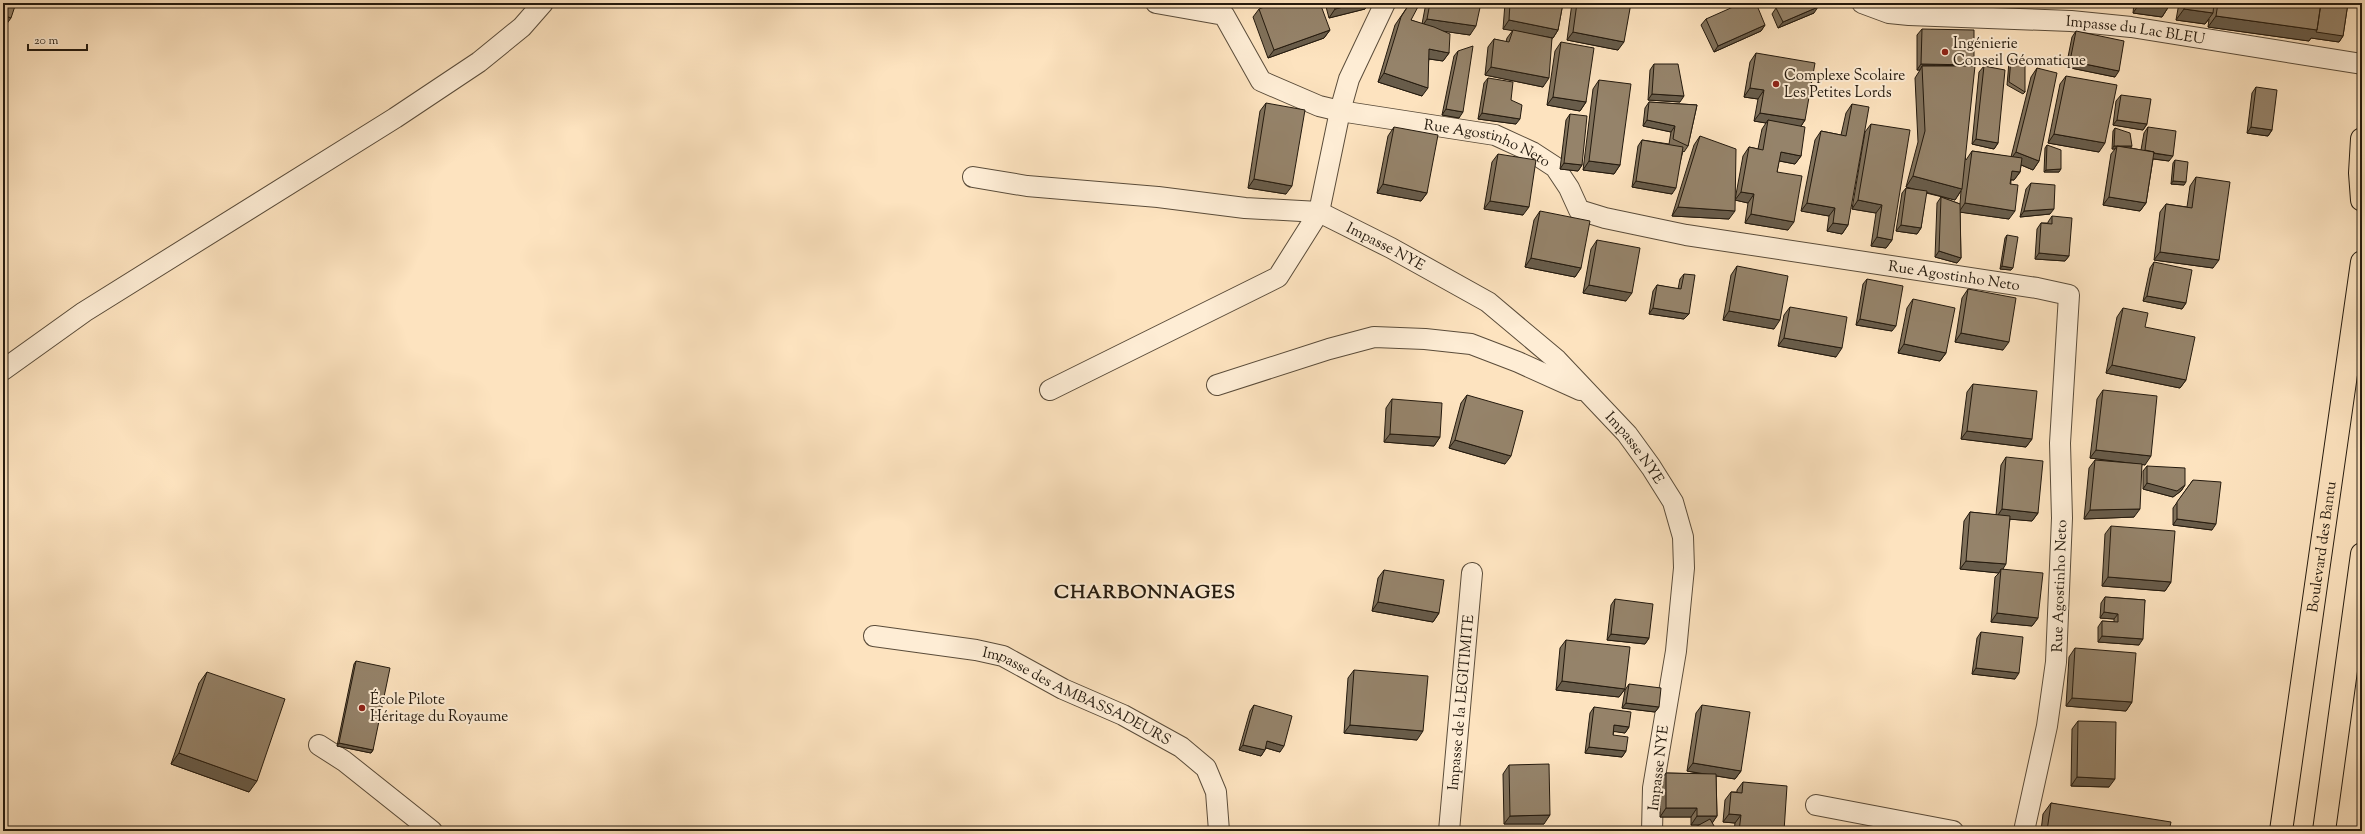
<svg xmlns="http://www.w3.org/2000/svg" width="2365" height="834" font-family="'Sorts Mill Goudy',serif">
<rect width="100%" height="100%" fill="#fde3bf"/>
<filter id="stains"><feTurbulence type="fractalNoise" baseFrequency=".005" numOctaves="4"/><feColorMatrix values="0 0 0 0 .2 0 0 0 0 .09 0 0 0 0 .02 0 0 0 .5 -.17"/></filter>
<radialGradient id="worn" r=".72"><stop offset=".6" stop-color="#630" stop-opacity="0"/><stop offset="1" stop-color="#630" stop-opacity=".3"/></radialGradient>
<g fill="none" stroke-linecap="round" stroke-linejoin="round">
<g stroke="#5a4c3a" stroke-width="22">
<g id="minor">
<path id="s1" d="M1156,3L1224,15L1261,81L1319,106L1340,111L1495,135L1532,152L1555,167L1569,188L1579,210L1605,218L1686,235L2037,288L2069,295L2060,443L2062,518L2056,662L2047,726L2024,831"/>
<path id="s2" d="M1862,3L1889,13L1909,15L2071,21L2131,27L2362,64"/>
<path id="s3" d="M973,177L1027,186L1158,197L1245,208L1319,212L1391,248L1488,302L1557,360L1627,434L1651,467L1673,502L1683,537L1684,568L1680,609L1676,651L1653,788L1652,831"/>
<path d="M3,370L84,312L395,118L479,62L522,27L543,3"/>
<path d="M1217,385L1329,349L1374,337L1425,339L1471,344L1518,362L1580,390"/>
<path d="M1050,390L1278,277L1319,212L1340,111L1349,79L1385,3"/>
<path id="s4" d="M874,636L976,650L1003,656L1063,689L1123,715L1181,747L1206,768L1216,792L1219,831"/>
<path d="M319,745L344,761L432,831"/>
<path d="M1816,805L1953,831"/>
<path id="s5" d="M1449,831L1472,573"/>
</g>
</g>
<g stroke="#241a0e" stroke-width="24">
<g id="trunk">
<path d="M2362,139L2360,173L2362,200"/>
<path id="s6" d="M2281,831L2362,262"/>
<path d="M2324,831L2362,554"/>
</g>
</g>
<use href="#minor" stroke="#feedd5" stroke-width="20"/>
<use href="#trunk" stroke="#fde3bf" stroke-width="22"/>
</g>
<path fill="#80715b" stroke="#241a0e" d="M1325,3H1369L1365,9L1329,18Z
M1410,3L1411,20L1422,24L1426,3H1481L1470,35L1443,31L1449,53L1443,61L1429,59L1422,96L1378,82L1395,25Z
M1505,3H1563L1558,30L1553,38H1552L1543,87L1485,75L1488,47L1494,39L1506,42L1507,38L1513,30L1503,29Z
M1572,3H1631L1618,50L1567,40Z
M2134,3H2170L2169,6L2162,17L2133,13Z
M2179,3H2348L2343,36L2339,42L2311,38L2309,41L2208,27L2209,19L2205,24L2176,20Z
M1776,8L1814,13L1778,28L1772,14Z
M1259,9L1330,30L1324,38L1268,58L1253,17Z
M1706,19L1765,25L1761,31L1714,52L1701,25Z
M1922,29L1966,160L1972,151L2011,157L2031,77L2037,68L2039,161L2033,170L2021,165L2020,172L2014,180H2011L2009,219L1960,212L1961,258L1957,263L1935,257L1937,203L1941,197L1960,204L1961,191L1955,200L1926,193L1921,228L1917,234L1896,231L1902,193L1906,188L1912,189L1906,187L1918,142L1915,78L1920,70H1917V35Z
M2076,31L2115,77L2066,67L2072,37Z
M1561,42L1586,102L1580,111L1547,105L1555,51Z
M1458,51L1459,118L1442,115L1454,56Z
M1756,53L1805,120L1801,126V156L1795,164L1779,161L1777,172L1788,230L1745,223L1748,203L1735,200L1729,219L1672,216L1694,145L1700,136L1735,200L1743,156L1749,147L1758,149L1762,129L1766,123L1754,121L1758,99L1744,97L1750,62Z
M2011,59L2025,92L2023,94L2007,85L2009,62Z
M1654,64L1680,102L1648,100L1650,70Z
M1984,66L1998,143L1994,149L1972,144L1979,72Z
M2066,76L2099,152L2048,143L2060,84Z
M1488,78L1511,100L1516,124L1478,119L1484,83Z
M1599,80L1620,165L1614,174L1583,170L1593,89Z
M2256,87L2272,130L2268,136L2247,133L2252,93Z
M2121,95L2147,124L2143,130L2113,125L2116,101Z
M1649,102L1697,105L1688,146L1684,152L1683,151L1672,194L1632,187L1638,146L1642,140L1669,144L1671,132L1643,126L1645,108Z
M1266,103L1286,194L1248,188L1260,111Z
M1852,104L1848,225L1842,234L1827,231L1829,216L1801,211L1815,140L1821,131L1841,135L1846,113Z
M1570,114L1582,165L1578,171L1560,169L1566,120Z
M1871,124L1892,240L1886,248L1871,246L1876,213L1852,209L1865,132Z
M1394,127L1427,193L1421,201L1377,193L1388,136Z
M2148,127L2169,161L2153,159L2146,203L2140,211L2103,205L2111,154L2115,149H2112L2113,131L2115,128L2131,148L2141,150L2144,133Z
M2047,145L2059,172H2044L2045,148Z
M1498,154L1523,215L1484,209L1492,162Z
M2175,160L2184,185L2171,184L2173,163Z
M2196,177L2213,268L2154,260L2160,212L2166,204L2187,207L2190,186Z
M2031,183L2050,214L2020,217L2026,189Z
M1540,211L1581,268L1575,277L1525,267L1534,220Z
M2052,216L2069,256L2065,261L2035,259L2037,229L2041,223H2048V222Z
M2007,235L2011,270L2000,269L2005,238Z
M1597,240L1626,301L1583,293L1591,249Z
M2154,262L2186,303L2182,309L2143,301L2150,268Z
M1737,266L1774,329L1723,320L1731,275Z
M1684,274L1689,314L1684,319L1649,314L1653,291L1657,285L1678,289L1680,279Z
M1867,279L1892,331L1856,325L1863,284Z
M1968,289L2003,350L1955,342L1962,298Z
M1913,299L1946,353L1940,361L1898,353L1907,308Z
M1790,307L1836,357L1778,346L1784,315Z
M2123,308L2145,327L2186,380L2180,388L2106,373L2117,317Z
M1973,384L2032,439L2026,447L1961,439L1967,392Z
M2103,390L2145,465L2142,464L2134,517L2084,519L2089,468L2095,460L2128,463L2090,458L2097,399Z
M1467,395L1505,464L1449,448L1461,403Z
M1392,399L1440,437L1434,446L1384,442L1386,408Z
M2006,457L2038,513L2032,521L2010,519L2003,569L2038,618L2032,626L1991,622L1995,577L1999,573L1960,569L1964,521L1970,512L1996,515L2001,465Z
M2147,466L2185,485L2181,491L2173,497L2143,489V471Z
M2193,480L2212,530L2173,525V508Z
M2111,526L2171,582L2165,591L2102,586L2105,534Z
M1384,570L1439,613L1433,622L1372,611L1378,578Z
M2105,597L2145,600L2139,645L2098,642V627L2102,621L2114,622V619L2100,618L2101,603Z
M1615,599L1649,638L1645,644L1607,640L1611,605Z
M1981,632L2015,679L1972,674L1977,638Z
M1566,640L1625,689L1619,697L1556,690L1560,648Z
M2075,648L2132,702L2126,711L2066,706L2069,657Z
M356,661L373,750L371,753L337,746L354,664Z
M1354,670L1417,740L1344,733L1348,678Z
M207,672L249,792L171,764L199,683Z
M1629,684L1659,707L1655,712L1622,708L1625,690Z
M1254,705L1280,752L1266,748L1261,756L1239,750L1250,711Z
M1702,705L1741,771L1735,779L1716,776L1717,816L1712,823L1699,825H1691V817H1660V782L1666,773L1702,774L1687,771L1696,713Z
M1594,707L1629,727L1625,733L1614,731L1613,735L1626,751L1622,757L1585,753L1590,713Z
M2078,721L2109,787L2071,786L2072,729Z
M1509,765L1544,824H1504L1503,774Z
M1743,782L1784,831H1734L1735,823L1723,822L1725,800L1731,792H1737V790Z
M2051,803L2169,831H2041L2043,814Z"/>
<path fill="#685c4a" stroke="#241a0e" d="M1359,3H1369L1365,9L1329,18L1335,9Z
M1702,3H1708L1700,5Z
M1893,3H1911L1910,4Z
M2140,3H2147L2169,6L2162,17L2133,13Z
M1818,7L1814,13L1778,28L1783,22Z
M2184,9L2213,13L2205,24L2176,20Z
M3,15L11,18L3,29Z
M2216,16L2317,30L2343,36L2339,42L2311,38L2309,41L2208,27Z
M1427,19L1476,26L1470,35L1421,28Z
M1509,20L1558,30L1553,38L1503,29Z
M1765,25L1761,31L1714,52L1718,46Z
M1330,30L1324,38L1268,58L1274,50Z
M1573,32L1624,42L1618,50L1567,40Z
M1429,49L1449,53L1443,61L1423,58Z
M2070,61L2119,71L2115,77L2066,67Z
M1921,64L1974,65L1922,66L1920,70H1917Z
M1491,67L1549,78L1543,87L1485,75Z
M1384,73L1428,88L1422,96L1378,82Z
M1750,88L1764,90L1758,99L1744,97Z
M1652,94L1684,96L1680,102L1648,100Z
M1553,97L1586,102L1580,111L1547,105Z
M1446,109L1463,112L1459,118L1442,115Z
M1482,113L1520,119L1516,124L1478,119Z
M1760,113L1805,120L1799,129L1768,120L1766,123L1754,121Z
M1647,120L1675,126L1671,132L1643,126Z
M2117,120L2147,124L2143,130L2113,125Z
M2251,127L2272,130L2268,136L2247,133Z
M2054,134L2105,143L2099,152L2048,143Z
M1976,139L1998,143L1994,149L1972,144Z
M2114,146H2132L2130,149L2117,146L2115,149H2112Z
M1781,152L1801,156L1795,164L1775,160Z
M2016,152L2039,161L2033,170L2010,160Z
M2144,152L2173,156L2169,161L2140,157Z
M1589,161L1620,165L1614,174L1583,170Z
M1564,163L1582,165L1578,171L1560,169Z
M2061,169L2059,172H2044L2046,170Z
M2012,171L2020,172L2014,180L2006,179Z
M1913,176L1962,189L1955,200L1906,187Z
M1254,179L1292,186L1286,194L1248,188Z
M1636,181L1676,188L1672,194L1632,187Z
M2173,181L2186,182L2184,185L2171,184Z
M1383,184L1427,193L1421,201L1377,193Z
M1741,192L1754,194L1748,203L1735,200Z
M2109,197L2146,203L2140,211L2103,205Z
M1858,200L1882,205L1876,213L1852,209Z
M1490,201L1529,207L1523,215L1484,209Z
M1807,203L1835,208L1829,216L1801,211Z
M1965,203L2015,211L2009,219L1959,212Z
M1678,207L1735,211L1729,219L1672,216Z
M2054,209L2050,214L2020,217L2024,211Z
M1751,214L1794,222L1788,230L1745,223Z
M1833,223L1848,225L1842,234L1827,231Z
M1901,225L1921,228L1917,234L1896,231Z
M1877,237L1892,240L1886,248L1871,246Z
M1939,251L1961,258L1957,263L1935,257Z
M2160,252L2219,260L2213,268L2154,260Z
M2039,253L2069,256L2065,261L2035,259Z
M1531,258L1581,268L1575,277L1525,267Z
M2002,266L2013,268L2011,270L2000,269Z
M1589,285L1632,293L1626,301L1583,293Z
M2147,296L2186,303L2182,309L2143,301Z
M1653,308L1689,314L1684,319L1649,314Z
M1729,311L1780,320L1774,329L1723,320Z
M1860,319L1896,326L1892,331L1856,325Z
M1961,333L2009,342L2003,350L1955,342Z
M1784,338L1842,348L1836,357L1778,346Z
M1904,344L1946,353L1940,361L1898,353Z
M2112,365L2186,380L2180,388L2106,373Z
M1967,431L2032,439L2026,447L1961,439Z
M1390,434L1440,437L1434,446L1384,442Z
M1455,440L1511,456L1505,464L1449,448Z
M2096,450L2151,456L2145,465L2090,458Z
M2147,483L2185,485L2181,491L2173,497L2143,489Z
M2002,509L2038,513L2032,521L1996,518Z
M2140,509L2134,517L2084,519L2090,510Z
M2177,519L2216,524L2212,530L2173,525Z
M1966,561L2006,564L2001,572V569L1999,573L1960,569Z
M2108,577L2171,582L2165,591L2102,586Z
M1378,602L1439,613L1433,622L1372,611Z
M2104,612L2118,614L2114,619L2100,618Z
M1997,613L2038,618L2032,626L1991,622Z
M1611,634L1649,638L1645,644L1607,640Z
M2102,636L2143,639L2139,645L2098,642Z
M1976,668L2019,673L2015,679L1972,674Z
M1562,681L1625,689L1619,697L1556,690Z
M2072,698L2132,702L2126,711L2066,706Z
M1626,703L1659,707L1655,712L1622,708Z
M1350,725L1423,731L1417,740L1344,733Z
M1614,725L1629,727L1625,733L1610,731Z
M1267,741L1284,746L1280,752L1263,747Z
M339,743L373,750L371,753L337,746Z
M1243,745L1265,750L1261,756L1239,750Z
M1589,747L1626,751L1622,757L1585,753Z
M179,753L257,781L249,792L171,764Z
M1693,763L1741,771L1735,779L1687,771Z
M2077,777L2115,779L2109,787L2071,786Z
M1666,808H1697L1691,817H1660Z
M1729,814L1741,815L1735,823L1723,822Z
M1550,815L1544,824H1504L1510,816Z
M1697,816H1717L1711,825H1691Z"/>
<path fill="#95836a" stroke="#241a0e" d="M3,3H16L11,18L3,15Z
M1275,3H1320L1330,30L1274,50L1259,9Z
M1333,3H1359L1335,9Z
M1410,3H1420L1411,20L1434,27L1450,34L1449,53L1429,49L1428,88L1384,73L1401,17Z
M1430,3H1481L1476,26L1427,19Z
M1510,3H1563L1558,30L1509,20Z
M1577,3H1631L1624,42L1573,32Z
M1742,3H1756L1765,25L1718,46L1706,19Z
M1787,3H1816L1818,7L1783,22L1776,8Z
M2147,3H2170L2169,6Z
M2185,3H2214L2213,13L2184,9Z
M2218,3H2321L2317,30L2216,16Z
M2321,3H2348L2343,36L2316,32L2317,30Z
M1922,29L1974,30V65L1921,64Z
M1513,30L1552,38L1549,78L1491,67L1494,39L1509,42Z
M2076,31L2124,41L2119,71L2070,61Z
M1561,42L1594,48L1586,102L1553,97Z
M1473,46L1463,112L1446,109L1458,51Z
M1756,53L1815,63L1805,120L1760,113L1764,90L1750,88Z
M2011,59L2025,62V92L2009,82Z
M1654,64H1678L1684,96L1652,94Z
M1922,66H1975L1962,189L1913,176L1925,131Z
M1984,66L2005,70L1998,143L1976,139Z
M2037,68L2057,73L2039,161L2016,152Z
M2066,76L2117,85L2105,143L2054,134Z
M1488,78L1513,82L1511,100L1522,105L1520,119L1482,113Z
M1599,80L1631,84L1620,165L1589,161Z
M2256,87L2277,90L2272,130L2251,127Z
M2121,95L2151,99L2147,124L2117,120Z
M1649,102L1697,105L1688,146L1673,139L1675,126L1647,120Z
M1266,103L1305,110L1292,186L1254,179Z
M1852,104L1869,107L1848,225L1833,223L1835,208L1807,203L1821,131L1846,136Z
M1570,114L1587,116L1582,165L1564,163Z
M1768,120L1805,127L1801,156L1781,152L1777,172L1802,176L1794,222L1751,214L1754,194L1741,192L1749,147L1763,150Z
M1871,124L1910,130L1892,240L1877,237L1882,205L1858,200Z
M1394,127L1438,135L1427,193L1383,184Z
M2148,127L2176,131L2173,156L2154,153V152L2145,150Z
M2115,128L2130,133L2132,146H2114Z
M1700,136L1736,149L1735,211L1678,207Z
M1642,140L1683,147L1676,188L1636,181Z
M2047,145L2061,150V169L2046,170Z
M2117,146L2154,152L2146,203L2109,197Z
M1972,151L2022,158L2020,172L2012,171L2010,184L2018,185L2015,211L1965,203Z
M1498,154L1536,160L1529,207L1490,201Z
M2175,160L2188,162L2186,182L2173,181Z
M2196,177L2230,182L2219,260L2160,252L2166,204L2192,208Z
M2031,183L2055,185L2054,209L2024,211Z
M1906,188L1927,191L1921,228L1901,225Z
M1941,197L1960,204L1961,258L1939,251Z
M1540,211L1590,221L1581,268L1531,258Z
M2052,216L2072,218L2069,256L2039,253L2041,223L2052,224Z
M2007,235L2018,237L2013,268L2002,266Z
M1597,240L1640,248L1632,293L1589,285Z
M2154,262L2192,270L2186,303L2147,296Z
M1737,266L1788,276L1780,320L1729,311Z
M1684,274L1695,275L1689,314L1653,308L1657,285L1681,289Z
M1867,279L1903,286L1896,326L1860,319Z
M1968,289L2016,298L2009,342L1961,333Z
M1913,299L1955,308L1946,353L1904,344Z
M1790,307L1847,317L1842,348L1784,338Z
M2123,308L2148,313L2145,327L2195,337L2186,380L2112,365Z
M1973,384L2037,391L2032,439L1967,431Z
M2103,390L2157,396L2151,456L2096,450Z
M1467,395L1523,411L1511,456L1455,440Z
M1392,399L1442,403L1440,437L1390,434Z
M2006,457L2043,461L2038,513L2002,509Z
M2095,460L2142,464L2140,509L2090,510Z
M2147,466L2185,468V485L2177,491L2147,483Z
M2193,480L2221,482L2216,524L2177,519V502Z
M1970,512L2010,516L2006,564L1966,561Z
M2111,526L2175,531L2171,582L2108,577Z
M2001,569L2043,573L2038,618L1997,613Z
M1384,570L1444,580L1439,613L1378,602Z
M2105,597L2145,600L2143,639L2102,636V621L2118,622V614L2104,612Z
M1615,599L1653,604L1649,638L1611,634Z
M1981,632L2023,637L2019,673L1976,668Z
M1566,640L1630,647L1625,689L1562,681Z
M2075,648L2136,653L2132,702L2072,698Z
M356,661L390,668L373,750L339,743Z
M1354,670L1428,676L1423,731L1350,725Z
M207,672L285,699L257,781L179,753Z
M1629,684L1661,688L1659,707L1626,703Z
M1254,705L1292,716L1284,746L1267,741L1265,750L1243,745Z
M1702,705L1750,712L1741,771L1693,763Z
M1594,707L1631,712L1629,727L1614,725L1613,735L1628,737L1626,751L1589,747Z
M2078,721L2116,722L2115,779L2077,777Z
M1549,764L1550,815L1510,816L1509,765Z
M1666,773L1716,774L1717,816H1697V808H1666Z
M1743,782L1787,786L1784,831H1739L1741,815L1729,814L1731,792L1742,793Z
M2051,803L2171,822L2169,831H2047Z
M1710,819L1717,831H1688Z
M1790,828L1828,829V831H1790Z"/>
<g fill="#8f2418" stroke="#feedd5" stroke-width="1.5">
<circle cx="1945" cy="52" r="4"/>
<circle cx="1776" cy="84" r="4"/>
<circle cx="362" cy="708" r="4"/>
</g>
<g text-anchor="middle" stroke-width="4" stroke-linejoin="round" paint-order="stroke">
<g font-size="15" fill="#241a0e" stroke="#feedd5">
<text dy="5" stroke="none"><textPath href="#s2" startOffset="276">Impasse du Lac BLEU</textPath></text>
<text dy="5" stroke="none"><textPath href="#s1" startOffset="381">Rue Agostinho Neto</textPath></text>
<text dy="5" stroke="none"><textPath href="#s3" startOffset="423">Impasse NYE</textPath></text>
<text dy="5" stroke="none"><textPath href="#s1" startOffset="885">Rue Agostinho Neto</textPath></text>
<text dy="5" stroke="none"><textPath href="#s3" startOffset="747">Impasse NYE</textPath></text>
<text dy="5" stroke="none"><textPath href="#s6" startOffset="287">Boulevard des Bantu</textPath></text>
<text transform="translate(2059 586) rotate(-88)" y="5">Rue Agostinho Neto</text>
<text dy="5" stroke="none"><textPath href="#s4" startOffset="214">Impasse des AMBASSADEURS</textPath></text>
<text dy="5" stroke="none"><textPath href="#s5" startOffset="129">Impasse de la LEGITIMITE</textPath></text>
<text transform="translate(1658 768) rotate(-83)" y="5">Impasse NYE</text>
</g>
<g font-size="15" fill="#241a0e" stroke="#feedd5" text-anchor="start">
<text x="1953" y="48">Ingénierie<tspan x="1953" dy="17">Conseil Géomatique</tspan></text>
<text x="1784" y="80">Complexe Scolaire<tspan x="1784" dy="17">Les Petites Lords</tspan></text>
<text x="370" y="704">École Pilote<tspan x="370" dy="17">Héritage du Royaume</tspan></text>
</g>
<g font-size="19" font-weight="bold" letter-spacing="1" fill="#241a0e" stroke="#feedd5">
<text x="1145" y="598">CHARBONNAGES</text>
</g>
</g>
<rect width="2365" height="834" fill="none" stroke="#fde3bf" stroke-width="16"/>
<rect x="4" y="4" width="2357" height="826" fill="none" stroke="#241a0e" stroke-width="2"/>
<rect x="8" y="8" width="2349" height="818" fill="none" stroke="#241a0e"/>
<path d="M28 44v6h59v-6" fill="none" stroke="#241a0e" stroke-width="2"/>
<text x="34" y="44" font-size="12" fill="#241a0e" stroke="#feedd5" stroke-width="3" paint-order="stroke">20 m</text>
<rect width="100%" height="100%" filter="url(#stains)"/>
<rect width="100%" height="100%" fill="url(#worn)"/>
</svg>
